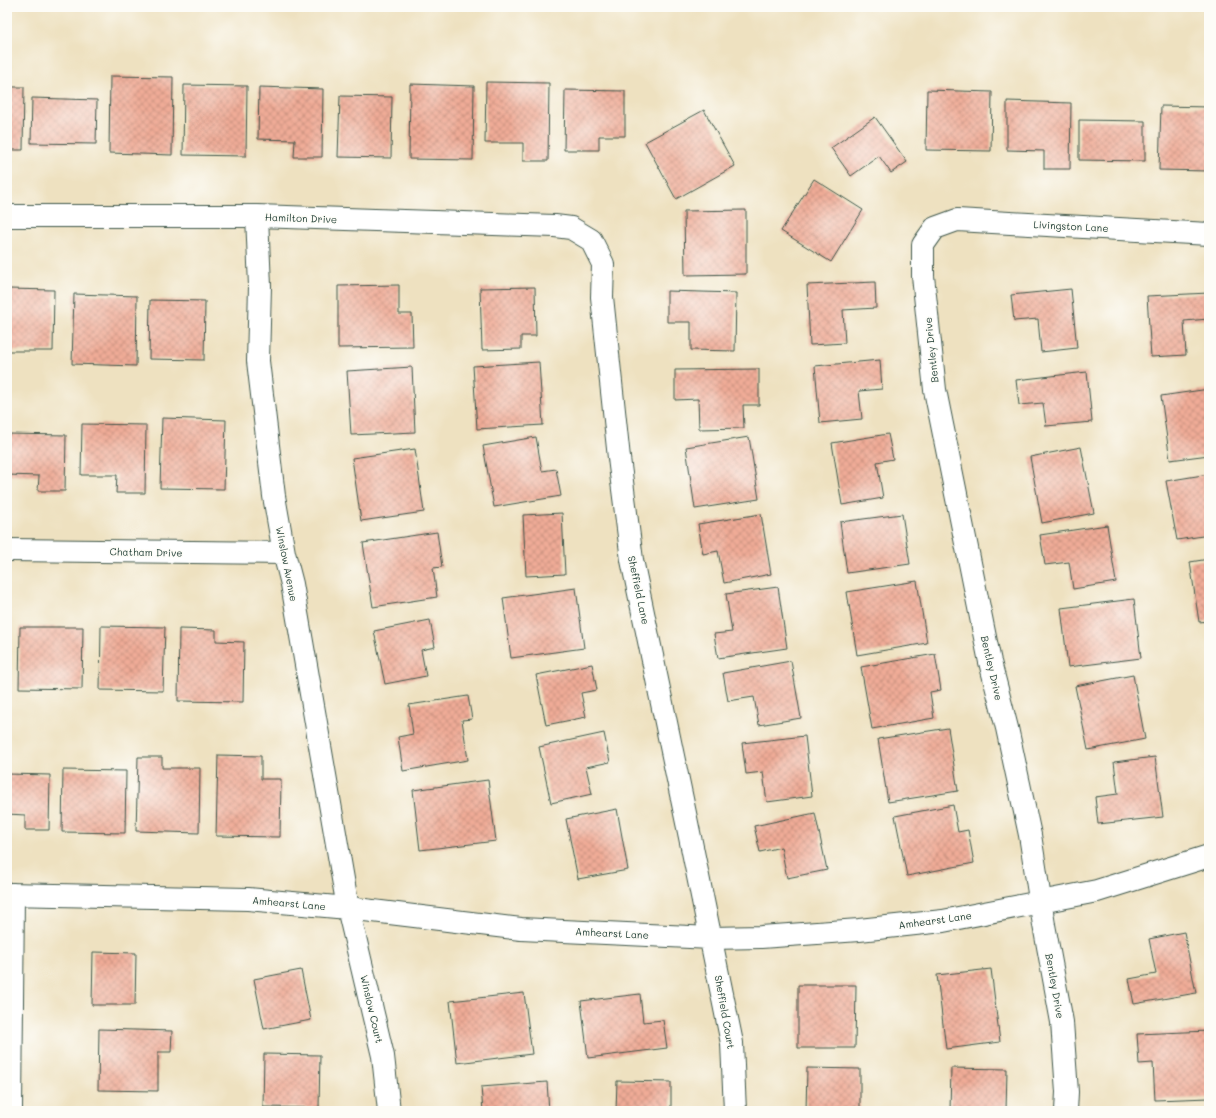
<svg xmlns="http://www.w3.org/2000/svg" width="1216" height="1118" font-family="Mali,sans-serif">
<defs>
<pattern id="building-cross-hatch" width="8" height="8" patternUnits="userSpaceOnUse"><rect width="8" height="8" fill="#f0ac97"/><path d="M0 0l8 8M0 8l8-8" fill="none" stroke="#c28d7c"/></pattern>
</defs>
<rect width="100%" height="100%" fill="#fdfcf7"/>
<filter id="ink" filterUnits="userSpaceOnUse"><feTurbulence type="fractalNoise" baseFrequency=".025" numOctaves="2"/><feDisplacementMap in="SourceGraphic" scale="8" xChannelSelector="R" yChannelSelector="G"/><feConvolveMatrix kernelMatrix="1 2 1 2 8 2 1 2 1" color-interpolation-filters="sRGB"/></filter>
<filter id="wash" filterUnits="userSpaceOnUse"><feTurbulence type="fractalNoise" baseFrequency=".012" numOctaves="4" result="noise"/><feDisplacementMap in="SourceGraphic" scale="16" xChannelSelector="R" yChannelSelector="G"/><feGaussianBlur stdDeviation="0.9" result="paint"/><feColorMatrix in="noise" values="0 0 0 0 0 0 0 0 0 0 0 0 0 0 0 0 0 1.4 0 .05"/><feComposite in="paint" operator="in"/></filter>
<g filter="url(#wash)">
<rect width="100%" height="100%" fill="#eee1c0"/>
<g id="blocks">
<path fill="url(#building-cross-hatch)" d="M110,76L173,77L172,155L109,153Z
M486,82L549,83L548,161H523V143H485Z
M410,84L474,86L473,160L409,159Z
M184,85L247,86L246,156L183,155Z
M7,87H24L23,150H7Z
M259,87L323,89L322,157H294L295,140L258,139Z
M565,90L625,91V136H599V150H564Z
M927,90L992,92L991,151L926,150Z
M340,96L392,97L391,158L338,157Z
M32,98L97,100L96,144L31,143Z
M1007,101L1071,103L1070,169H1044V151L1007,150Z
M1161,106L1209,107V171L1159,170Z
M704,110L735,166L676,199L645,142Z
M875,117L907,162L891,173L879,156L851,176L831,148Z
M1079,120L1145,121V161L1079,160Z
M814,179L863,210L831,262L781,231Z
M746,210V274L685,275L684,211Z
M875,282L876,308L843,310L845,343L810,345L807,285Z
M399,285V314H412L413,347L338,348V286Z
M535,287L536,336H521V349L482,350L480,288Z
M7,289L54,290L53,351H7Z
M1071,289L1077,348L1041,352L1038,319L1014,321L1011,295Z
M667,291L736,293L735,351L691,350V322H667Z
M1209,293V319L1184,321L1186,355L1151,357L1147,296Z
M74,294L137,296L136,366L72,364Z
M150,300L205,301L204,360L149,359Z
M880,360L882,389L859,391L862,419L820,423L815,366Z
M539,362L543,425L477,429L473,366Z
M412,367L415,432L351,435L347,371Z
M759,369V405H743L744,428L699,429L698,399L675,400V370Z
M1087,372L1092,422L1046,426L1043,403L1019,405L1016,380Z
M1209,389V455L1170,460L1161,396Z
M162,418L226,420L224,489L160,488Z
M82,424L146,425L145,493H116L117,475H81Z
M7,434L66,435L65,491H38L39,476L7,475Z
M888,434L893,459L877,462L883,498L842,505L832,443Z
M536,437L542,471L556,469L561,496L494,507L483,446Z
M749,437L759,499L695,509L686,447Z
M1081,447L1094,513L1042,523L1030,457Z
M415,449L424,512L361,521L352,458Z
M1209,474V535L1177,540L1166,481Z
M562,513L565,574L526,576L523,515Z
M761,514L771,574L724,583L718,551L703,554L698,524Z
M902,514L910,564L847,573L840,522Z
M1107,525L1116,582L1073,589L1069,562L1045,565L1040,535Z
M437,532L442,567L433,568L437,597L373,607L363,543Z
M1209,559V621L1199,622L1190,562Z
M917,581L927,643L857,655L847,592Z
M778,587L787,648L718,658L714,634L732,632L726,594Z
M576,588L584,648L511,658L503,598Z
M1134,599L1141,658L1068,667L1061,608Z
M430,620L435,647L421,650L426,676L385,684L374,631Z
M101,626L165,627L163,691L100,690Z
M20,627H83L82,689L19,688Z
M179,629L216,630V641L244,642L243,702L178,701Z
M935,654L941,690L930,692L934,718L872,729L861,667Z
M791,661L801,718L759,725L754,697L728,701L723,673Z
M592,664L597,690L581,693L586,717L546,725L536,675Z
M1133,675L1145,739L1088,750L1075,686Z
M468,696L472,719L462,720L468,760L403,771L398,737L413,734L409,705Z
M948,728L958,791L888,802L878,739Z
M604,733L610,762L586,767L592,794L551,803L539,747Z
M805,736L812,796L767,802L763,772L746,774L742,743Z
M218,755L261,756V779H281L280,837L216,836Z
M138,757H162V768H200L199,833L136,831Z
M1155,757L1163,817L1098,824L1095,797L1118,794L1114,762Z
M63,770L126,771L125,833L62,832Z
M7,774L50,775L49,830H25V815L7,814Z
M488,780L496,841L420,850L413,790Z
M953,805L958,832L968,830L974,863L907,876L895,816Z
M617,809L628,870L578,879L566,819Z
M815,813L827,870L787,878L781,847L760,852L754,826Z
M1184,932L1196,993L1134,1004L1129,979L1156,974L1149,939Z
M93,952L136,953L135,1005H92Z
M991,969L1000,1042L946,1049L937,975Z
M301,970L311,1020L264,1029L254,979Z
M798,985H856L855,1048H798Z
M524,993L532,1054L457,1063L450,1001Z
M640,994L643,1022L663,1020L667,1048L588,1058L581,1001Z
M99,1029L172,1031L171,1052H158V1091L98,1090Z
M1209,1031V1098L1155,1100L1153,1063L1139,1064L1137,1034Z
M264,1054L320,1055L319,1108L263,1107Z
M807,1068L860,1069V1111H806Z
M951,1068L1007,1069L1006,1111H950Z
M617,1081L671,1082V1111H616Z
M547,1082L549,1111H483L481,1087Z"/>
</g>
</g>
<g filter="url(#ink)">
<use href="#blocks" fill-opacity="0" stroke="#3e5649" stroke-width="1"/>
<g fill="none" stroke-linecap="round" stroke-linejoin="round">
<g stroke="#3e5649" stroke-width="24">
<path id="minor" d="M7,216H257L555,226L571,228L591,240L603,264L602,297L619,458L632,560L691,842L732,1043L735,1111
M257,216L260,286L258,361L274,496L284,553L292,584L348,908L383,1056L389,1111
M7,550L284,553
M7,894L248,899L348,908L521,929L711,938L761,937L859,930L943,921L1097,891L1209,856
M11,1111L13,894
M1066,1111L1067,1092L1062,1022L1044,925L1030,835L1007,728L990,662L935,390L923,276V245L935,228L957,220L1209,234"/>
</g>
<use href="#minor" stroke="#fff" stroke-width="22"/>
</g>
</g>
<g text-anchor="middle" stroke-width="3" stroke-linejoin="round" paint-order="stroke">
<g font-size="10" fill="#1f3d34" stroke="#fdfcf7">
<text transform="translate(301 218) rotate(2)" y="4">Hamilton Drive</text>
<text transform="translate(1071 226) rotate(3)" y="4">Livingston Lane</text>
<text transform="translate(931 350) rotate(-96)" y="4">Bentley Drive</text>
<text transform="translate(146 552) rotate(1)" y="4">Chatham Drive</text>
<text transform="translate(287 564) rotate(79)" y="4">Winslow Avenue</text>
<text transform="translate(639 590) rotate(78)" y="4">Sheffield Lane</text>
<text transform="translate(992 668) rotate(77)" y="4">Bentley Drive</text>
<text transform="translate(289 903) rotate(5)" y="4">Amhearst Lane</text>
<text transform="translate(935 920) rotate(-8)" y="4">Amhearst Lane</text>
<text transform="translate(612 933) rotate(3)" y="4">Amhearst Lane</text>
<text transform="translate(1055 986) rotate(80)" y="4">Bentley Drive</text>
<text transform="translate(372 1009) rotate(77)" y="4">Winslow Court</text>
<text transform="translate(725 1012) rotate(80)" y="4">Sheffield Court</text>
</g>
</g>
<rect width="1216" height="1118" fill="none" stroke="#fdfcf7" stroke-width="24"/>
</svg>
